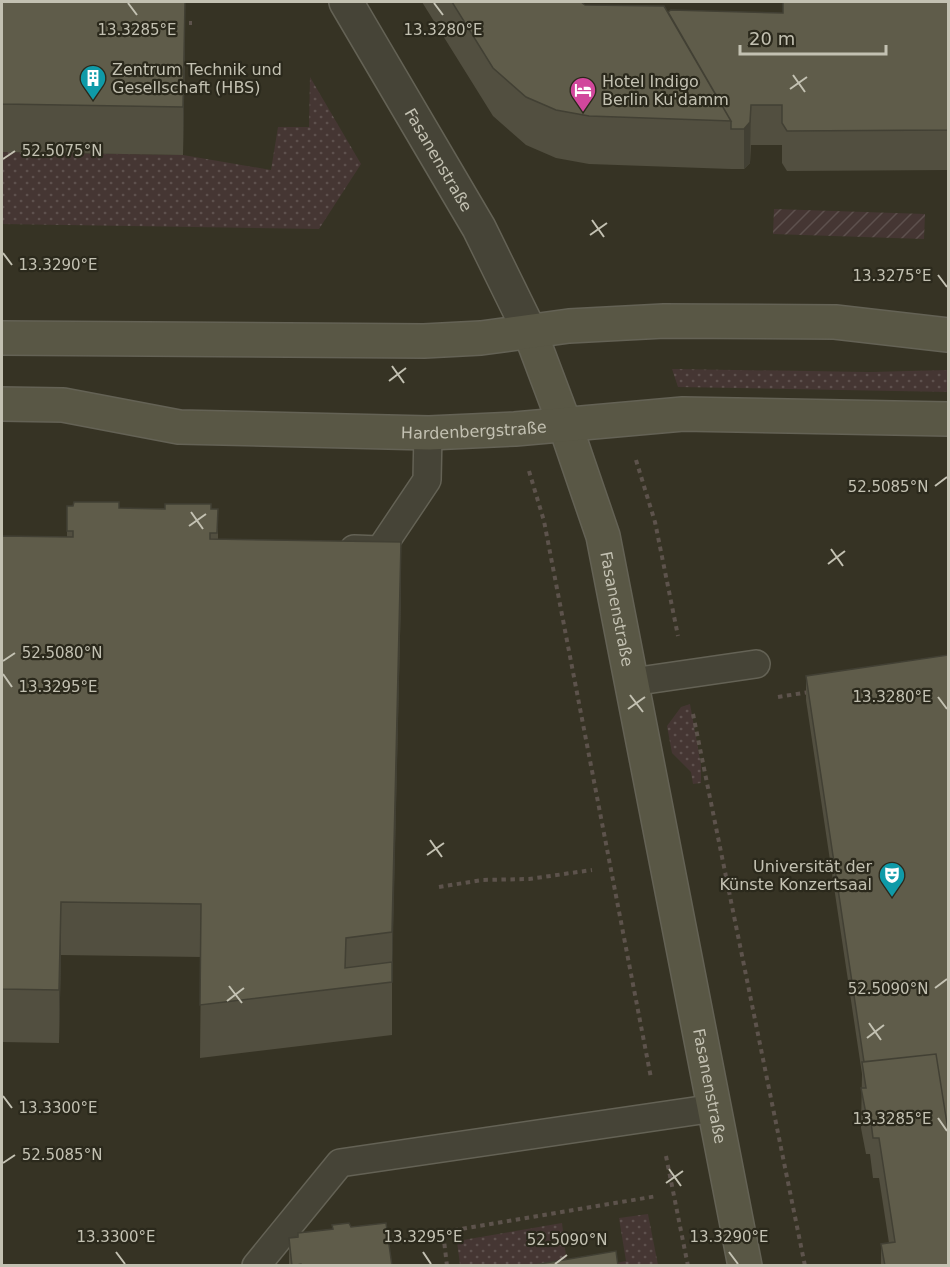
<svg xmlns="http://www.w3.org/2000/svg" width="950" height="1267" font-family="'DejaVu Sans',sans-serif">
<defs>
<pattern id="grass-dots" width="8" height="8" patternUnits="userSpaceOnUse" patternTransform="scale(1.5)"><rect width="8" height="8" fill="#453633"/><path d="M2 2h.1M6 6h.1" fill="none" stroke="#5e514e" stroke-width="1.8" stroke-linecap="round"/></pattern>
<pattern id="garden-furrows" width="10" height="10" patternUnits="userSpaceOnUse" patternTransform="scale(1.5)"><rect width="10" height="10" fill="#453633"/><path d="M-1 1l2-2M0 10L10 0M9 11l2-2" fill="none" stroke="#5e514e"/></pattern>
</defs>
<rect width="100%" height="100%" fill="#363324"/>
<path fill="url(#grass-dots)" d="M310,77L361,164L319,229L2,224V152L183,155L271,170L278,127H309Z
M672,369L870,372L948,370V392L678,387Z
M690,704L701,765V783L693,784L691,772L672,753L667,726L681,707Z
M648,1214L658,1265L600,1266L626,1261L619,1218Z
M562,1223L567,1265H460L457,1241Z"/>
<path fill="url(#garden-furrows)" d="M774,209L925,214L924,239L773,234Z"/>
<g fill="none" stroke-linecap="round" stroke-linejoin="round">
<g stroke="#646255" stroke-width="30">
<path id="lane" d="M354,549L380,550L427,480L428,433
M632,682L756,664
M256,1266L340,1163L715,1108"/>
</g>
<g stroke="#646255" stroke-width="36">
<g id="street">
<path id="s1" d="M346,2L479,228L530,332"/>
</g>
</g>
<g stroke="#646255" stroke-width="36">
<g id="secondary">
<path id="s2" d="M530,332L565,425L603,536L745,1266"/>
<path d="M2,338L424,341L481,338L569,326L664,321L835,322L948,335"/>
<path id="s3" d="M2,404L63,405L179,427L429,433L515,429L683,414L948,419"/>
</g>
</g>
<path stroke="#5d534c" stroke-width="4" stroke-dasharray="4.5 4.5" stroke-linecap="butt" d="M180,23H192
M636,460L655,522L678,636
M529,471L544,521L651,1078
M778,697L809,692
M693,714L805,1266
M439,887L482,880L529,879L592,870
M666,1156L688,1266
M447,1266L443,1232L657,1196"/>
<use href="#lane" stroke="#464437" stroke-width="27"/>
<use href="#street" stroke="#464437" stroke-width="33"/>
<use href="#secondary" stroke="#595745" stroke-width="33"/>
</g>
<path fill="#524f40" d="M2,2L185,50L183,155L2,152Z
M422,2H581L585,5L668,12L783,13L948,2V170L787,171L782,163V145H751L750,163L744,169H731L589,164L556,158L526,145L493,116Z
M67,506L119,508L218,509V539L401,595L392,969V1035L200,1058L201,957L61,955L59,1043L2,1042V536L67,537Z
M806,676L948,1266H881V1244L889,1243L879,1178H873L870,1154H866L861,1128L862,1074L806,700Z
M351,1227L392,1266H289V1238L298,1237Z"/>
<path fill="#424034" d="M185,2V50L183,155V107Z
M751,105L750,163L744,169V129Z
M401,542V595L392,985V932Z
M61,902V955L59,1043V990Z"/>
<path fill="#5f5c4a" stroke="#424034" stroke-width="1.5" d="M2,2H185L183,107L2,104Z
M452,2H581L585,5L664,6L731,121L589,116L556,110L526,97L493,68Z
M783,2H948V130L787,131L782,123V105H751L750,122L744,129H731V121L668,12L671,10L783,13Z
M74,502H119V508L165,509V504H211V509H218L217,533H210V539L401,542L392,932L346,938L345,968L392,962V982L200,1005L201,904L61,902L59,990L2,989V536L73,537V531H67V506H73Z
M948,655V1130L936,1054L864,1062L806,676Z
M936,1054L948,1130V1266H885L881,1244L895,1242L879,1138H873L870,1114H866L861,1088H866L862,1062Z
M349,1223L351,1227L386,1223L392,1266H302L301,1264L292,1266L289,1238L298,1237V1233L333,1229L332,1225Z
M616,1251L618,1266H528Z"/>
<path fill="none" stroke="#c3c1b2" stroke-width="2" d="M128,3L137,15M434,3L443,15M793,75L805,92M790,89L807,77M3,159L15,151M592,220L604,237M590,235L607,223M3,253L12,265M938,275L947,287M392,366L404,383M389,381L406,368M935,486L947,477M191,512L203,529M189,526L206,514M831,549L843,566M828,564L845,551M3,661L15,653M3,674L12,687M630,695L643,712M938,697L947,709M628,709L645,697M430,840L442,857M427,855L444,843M229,986L242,1003M935,988L947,979M227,1001L244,988M869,1023L881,1040M867,1038L884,1025M3,1096L12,1108M938,1118L947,1131M3,1163L15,1155M669,1169L681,1186M666,1183L683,1171M116,1252L125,1264M423,1252L431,1264M729,1252L738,1264M555,1264L567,1255"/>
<defs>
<g id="building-pin" transform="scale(1.35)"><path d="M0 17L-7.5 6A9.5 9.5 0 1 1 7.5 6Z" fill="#0f9aa8" stroke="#2b291c"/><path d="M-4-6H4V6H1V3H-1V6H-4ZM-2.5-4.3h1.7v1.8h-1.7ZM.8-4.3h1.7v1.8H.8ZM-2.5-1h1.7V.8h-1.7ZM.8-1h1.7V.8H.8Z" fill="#fff"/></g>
<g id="hotel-pin" transform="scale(1.35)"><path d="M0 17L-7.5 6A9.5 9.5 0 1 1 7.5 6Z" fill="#d1479c" stroke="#2b291c"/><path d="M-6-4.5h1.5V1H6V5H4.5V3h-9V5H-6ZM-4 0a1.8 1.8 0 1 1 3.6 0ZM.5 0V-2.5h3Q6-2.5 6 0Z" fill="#fff"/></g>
<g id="theatre-pin" transform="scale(1.35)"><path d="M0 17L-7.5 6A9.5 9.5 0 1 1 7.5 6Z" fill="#0f9aa8" stroke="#2b291c"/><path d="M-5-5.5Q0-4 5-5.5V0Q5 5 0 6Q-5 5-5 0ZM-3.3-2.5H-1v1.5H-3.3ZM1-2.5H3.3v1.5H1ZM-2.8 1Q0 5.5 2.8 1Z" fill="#fff"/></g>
</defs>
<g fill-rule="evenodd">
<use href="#building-pin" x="93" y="78"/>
<use href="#hotel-pin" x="583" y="90"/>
<use href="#theatre-pin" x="892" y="875"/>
</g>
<g text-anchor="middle" stroke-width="4.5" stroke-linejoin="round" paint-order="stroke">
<g font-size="16" fill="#c3c1b2" stroke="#2b291c" text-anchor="start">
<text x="112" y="75">Zentrum Technik und<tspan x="112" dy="18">Gesellschaft (HBS)</tspan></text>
<text x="602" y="87">Hotel Indigo<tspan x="602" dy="18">Berlin Ku'damm</tspan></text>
<text x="872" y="872" text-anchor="end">Universität der<tspan x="872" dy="18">Künste Konzertsaal</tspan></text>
</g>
<g font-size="16" fill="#c3c1b2" stroke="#2b291c">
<text dy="6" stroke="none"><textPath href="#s1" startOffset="183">Fasanenstraße</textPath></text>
<text dy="6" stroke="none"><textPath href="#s3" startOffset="474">Hardenbergstraße</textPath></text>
<text dy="6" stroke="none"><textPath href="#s2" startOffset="291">Fasanenstraße</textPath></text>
<text dy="6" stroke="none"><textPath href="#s2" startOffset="777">Fasanenstraße</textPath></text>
</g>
</g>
<g font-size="15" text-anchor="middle" fill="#c3c1b2" stroke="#2b291c" stroke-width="4.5" stroke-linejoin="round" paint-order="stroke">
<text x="137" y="35">13.3285°E</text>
<text x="443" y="35">13.3280°E</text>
<text x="62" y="156">52.5075°N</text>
<text x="58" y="270">13.3290°E</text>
<text x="892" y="281">13.3275°E</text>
<text x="888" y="492">52.5085°N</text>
<text x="62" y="658">52.5080°N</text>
<text x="58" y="692">13.3295°E</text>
<text x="892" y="702">13.3280°E</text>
<text x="888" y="994">52.5090°N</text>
<text x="58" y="1113">13.3300°E</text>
<text x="892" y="1124">13.3285°E</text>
<text x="62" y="1160">52.5085°N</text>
<text x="116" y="1242">13.3300°E</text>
<text x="423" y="1242">13.3295°E</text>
<text x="729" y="1242">13.3290°E</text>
<text x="567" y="1245">52.5090°N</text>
</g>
<rect width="950" height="1267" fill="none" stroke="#c3c1b2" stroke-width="6"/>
<path d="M740 45v9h146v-9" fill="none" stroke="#c3c1b2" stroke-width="3"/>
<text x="749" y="45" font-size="18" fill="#c3c1b2" stroke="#2b291c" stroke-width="4.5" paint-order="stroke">20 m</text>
</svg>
